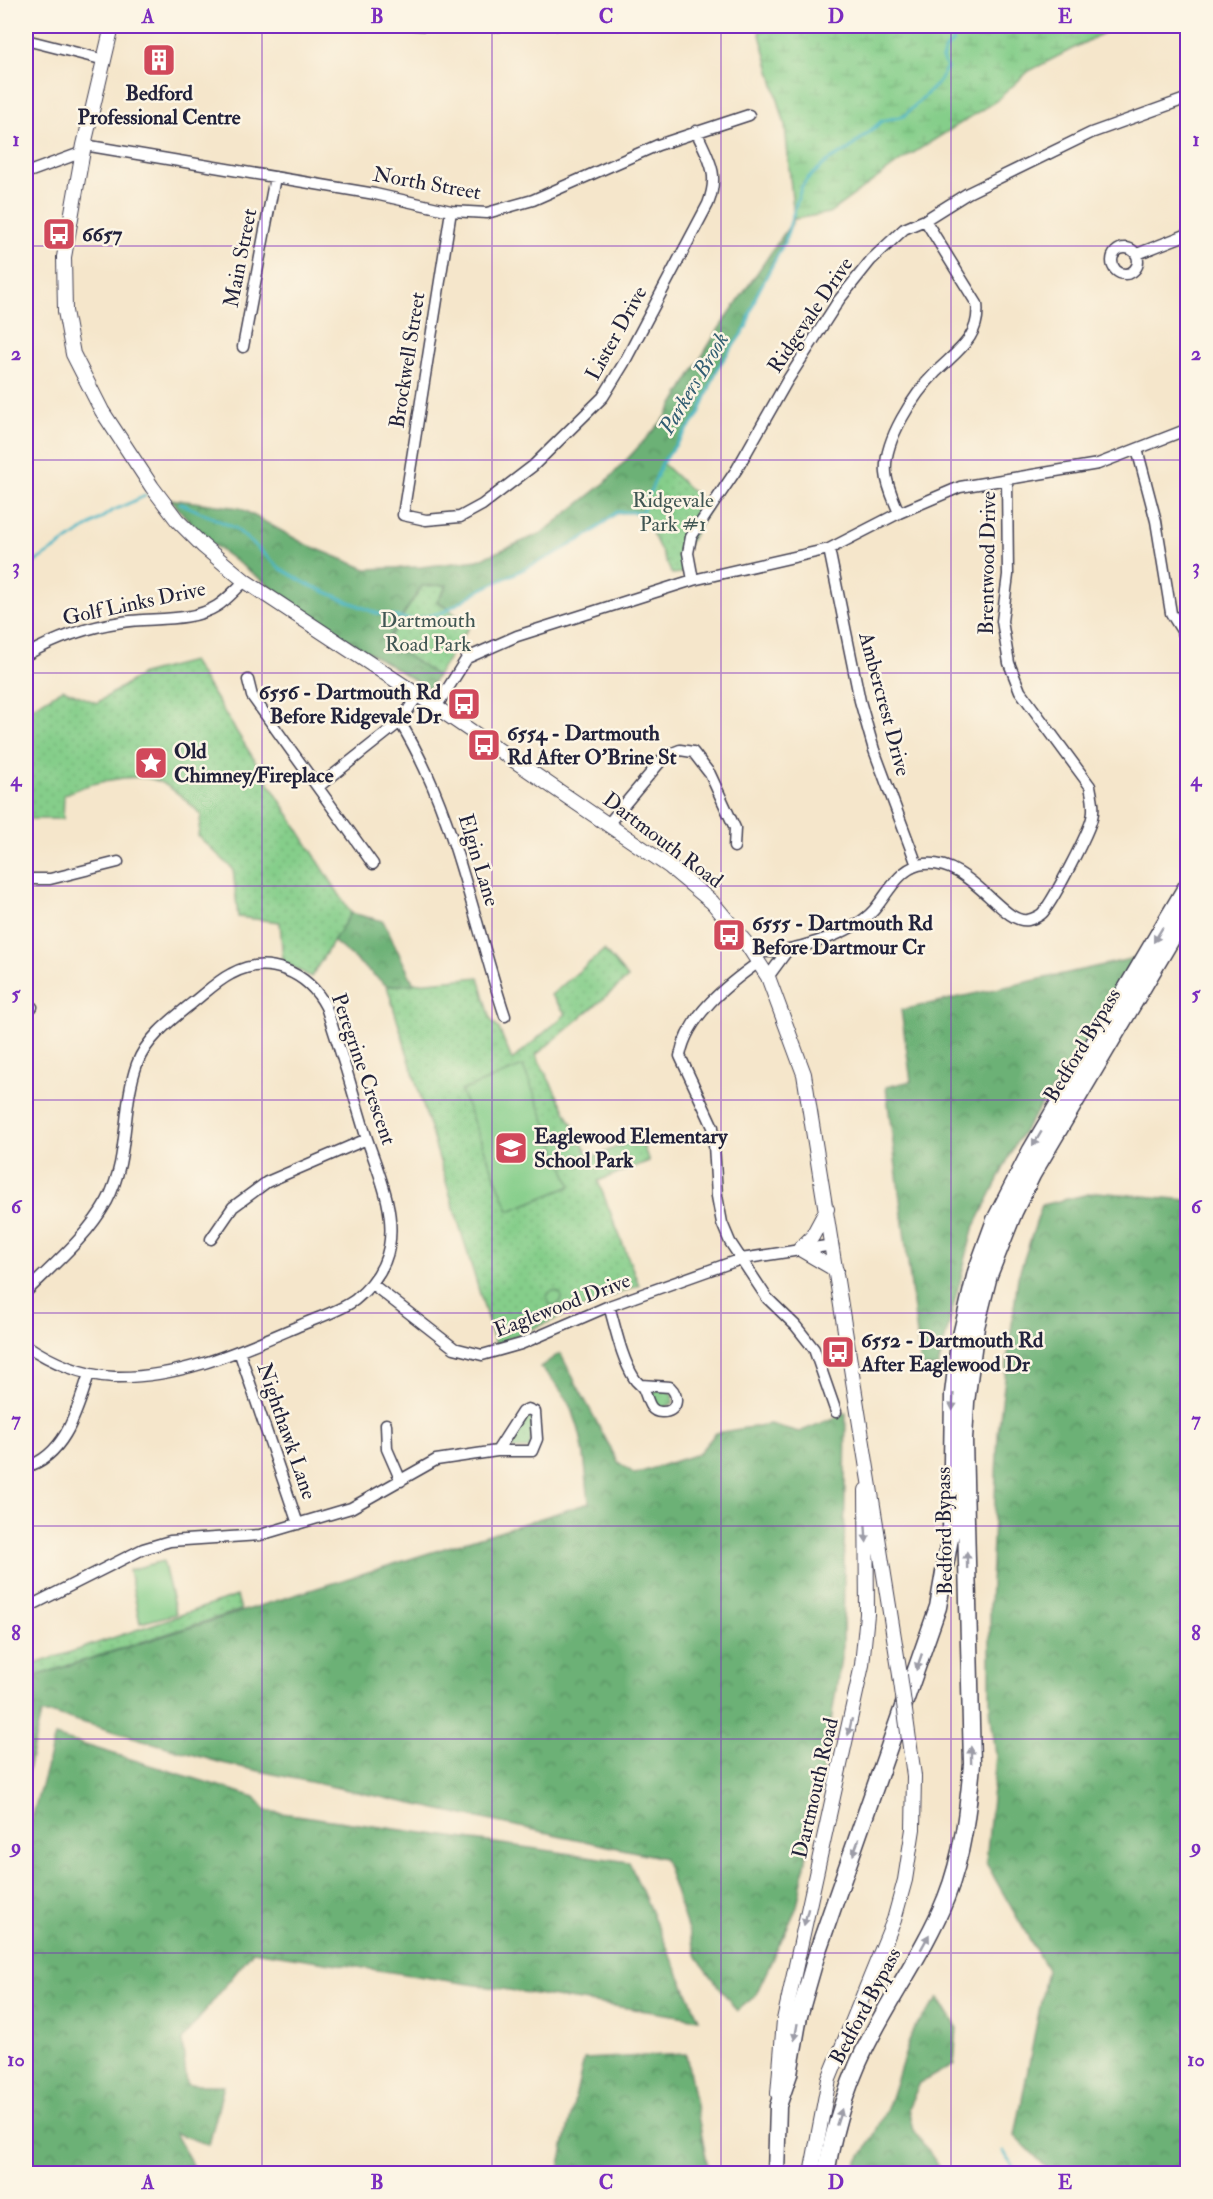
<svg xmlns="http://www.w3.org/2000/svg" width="1213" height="2199" font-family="'IM FELL Double Pica',serif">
<defs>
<pattern id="grass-dots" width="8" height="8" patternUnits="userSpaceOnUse" patternTransform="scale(1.5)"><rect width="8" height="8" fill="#85ce8a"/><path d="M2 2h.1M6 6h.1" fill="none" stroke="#73b178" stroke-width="1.8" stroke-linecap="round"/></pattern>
<pattern id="forest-crowns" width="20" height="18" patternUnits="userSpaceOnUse" patternTransform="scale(1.5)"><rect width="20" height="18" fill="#6cb176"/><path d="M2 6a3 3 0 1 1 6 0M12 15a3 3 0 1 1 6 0" fill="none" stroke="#589062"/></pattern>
<pattern id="wetland-marsh" width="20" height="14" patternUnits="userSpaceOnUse" patternTransform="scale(1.5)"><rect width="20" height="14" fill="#85ce8a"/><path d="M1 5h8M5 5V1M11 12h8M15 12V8" fill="none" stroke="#73b178"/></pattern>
</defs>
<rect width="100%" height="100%" fill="#fcf5e5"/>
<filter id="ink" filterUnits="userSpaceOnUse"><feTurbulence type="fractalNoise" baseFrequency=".0167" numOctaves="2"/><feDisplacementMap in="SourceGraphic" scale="12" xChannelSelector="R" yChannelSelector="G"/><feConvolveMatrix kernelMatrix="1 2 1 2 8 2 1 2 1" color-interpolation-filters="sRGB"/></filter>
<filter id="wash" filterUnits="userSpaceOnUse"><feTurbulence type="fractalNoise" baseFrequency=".008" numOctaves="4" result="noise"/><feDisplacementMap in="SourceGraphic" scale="24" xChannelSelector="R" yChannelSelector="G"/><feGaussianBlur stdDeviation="1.35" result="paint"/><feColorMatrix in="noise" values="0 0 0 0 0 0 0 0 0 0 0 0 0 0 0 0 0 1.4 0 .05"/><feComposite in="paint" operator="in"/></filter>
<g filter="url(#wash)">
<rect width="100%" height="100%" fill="#f5e6cb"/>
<path fill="url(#grass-dots)" stroke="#547862" stroke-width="1.5" d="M662,463L710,508L683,553L685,568L682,573L672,574L642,512Z
M433,584L448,585L437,602L471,624L437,676L386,642L422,586Z
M192,661L351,913L311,977L283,962L280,922L238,917L233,869L198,836L201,815C188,801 171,785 152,779C130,773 84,784 64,795L63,819H26V715L28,710L63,689L97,703L142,674Z
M604,950L628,978L536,1055L590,1158L640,1138L649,1161L598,1181L639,1285L495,1344L387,986L479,977L491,1020L499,1029L512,1060L566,1014L551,995Z
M649,1390H666L672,1394L673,1403L664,1408L657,1407Z
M524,1415L533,1417L530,1449H513L510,1440Z
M237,1596L241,1610L26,1679V1667Z"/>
<path fill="url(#forest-crowns)" stroke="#476a58" stroke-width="1.5" d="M794,219L756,296L746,328L718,367L699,414L662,463L642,512L617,513L590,534L560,551L480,590L449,609L437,602L447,585L422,586L386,641L437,676L429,689L322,624L204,538L170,499L240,508L305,544L366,569L421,567L478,560L542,533L605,483L665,418L716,333Z
M351,913L383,921L414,984L387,986L333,941Z
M1144,956L1017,1141L973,1230L938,1367H921L886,1087L911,1081L901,1010Z
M1097,1192L1187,1200V2173H1052L1015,2136L1047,1970L986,1863L996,1755L990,1709V1605L998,1433L1018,1277L1042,1205Z
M560,1353L618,1462L635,1474L698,1454L716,1433L770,1424L799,1432L846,1413L843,1645L826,1754L797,1907L755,1996L737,2011L697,1957L664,1858L222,1763L54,1714H41L26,1778V1679L589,1503C583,1447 584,1408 540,1367Z
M55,1736L255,1797L267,1811L629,1862L699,2019L253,1951L182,2040L187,2085H224L209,2145L175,2133L197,2173H26V1839Z
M939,1998L957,2027L954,2064L920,2083L908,2108L913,2130L944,2173H851L874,2135L889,2104L913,2029Z
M686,2054L709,2173H558L584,2059Z"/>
<path fill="url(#wetland-marsh)" stroke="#547862" stroke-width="1.5" d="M783,26H1117L1029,71L996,101L902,160L829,213L794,219L785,125L759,31Z"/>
<path fill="#85ce8a" stroke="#547862" stroke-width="1.5" d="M523,1066L571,1186L509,1211L461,1091Z
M547 1298a7 7 0 1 1 14 0a7 7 0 1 1-14 0Z
M163,1561L176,1614L140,1623L129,1570Z"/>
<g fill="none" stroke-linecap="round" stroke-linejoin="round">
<path stroke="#48b5c4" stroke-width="3" d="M180,503L235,528L281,569L307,584L376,613L412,620L444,612L480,590L555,554L590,534L617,512H642L662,463L699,414L718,367L746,328L756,296L785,241L801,188L807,179L828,161L849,149L882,121L904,116L939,82L947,67L942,59L945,50L953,41V27L967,26
M26,568L112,511L145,496
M1004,2152L1017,2174"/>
</g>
</g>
<g filter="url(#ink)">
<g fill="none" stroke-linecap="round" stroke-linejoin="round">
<g stroke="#423f51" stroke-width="13">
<path id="minor" d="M26,40L105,60
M84,145L375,194L451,211L487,213L533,200L658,145L749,115
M26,173L83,152
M451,211L403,515L426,520L460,517L482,505L533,466L603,397L624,363L708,204C720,173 709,160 696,131
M1112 261a13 13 0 1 1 26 0a13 13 0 1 1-26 0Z
M1137,254L1188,234
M243,347L275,177
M1137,449L1156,521L1171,613L1184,634
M899,513C894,500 887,487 886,473C883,441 914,394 936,372C957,351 981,337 977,304L925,220
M829,549L860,701L874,750L917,865
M693,580L688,553L691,537L737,469L787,381L839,300L871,260L904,229L925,220L968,193L1091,133L1188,98
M26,655C56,638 87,627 122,622C152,617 190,623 217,606C227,600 236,589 245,581
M248,680L252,696L373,864
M436,707L467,658L517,636L693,580L829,549L899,513L960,487L1098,464L1188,429
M400,722C455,812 472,917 505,1016
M318,787L400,722L418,695
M609,823L665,756L680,750L693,752L710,774L735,828L734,847
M26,879H50L118,862
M752,952C786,955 852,935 874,910C887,895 898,870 919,865C969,854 1001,925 1028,920C1033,919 1042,915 1044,911C1054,899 1089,832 1092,818C1095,807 1092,797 1090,786L1020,691L1009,663L1002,621L1008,575L1007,480
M759,962C728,984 687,1016 680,1056L713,1127L717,1196L722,1223L730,1242L767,1298L795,1325L814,1349L836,1412
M768,977L787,951
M26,1007H32
M211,1239L233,1207L267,1182L367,1139
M372,1284L454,1348L482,1355L521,1344L609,1306L741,1259L833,1245
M26,1292C54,1264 87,1237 107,1201C130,1158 121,1109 137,1064C146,1039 171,1020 191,1004C204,994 217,981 231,974C267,954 308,972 326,1007C340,1049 353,1091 365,1133C377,1170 396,1208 389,1247C385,1269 372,1286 355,1300C340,1311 319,1317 301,1325C242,1350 180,1379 114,1377C83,1376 51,1362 26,1345
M609,1306C616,1329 621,1357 634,1378C636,1382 640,1384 643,1388C648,1397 648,1412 661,1412C678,1413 680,1396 670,1387L641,1385
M239,1351L298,1524
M386,1424L387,1449L401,1481
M26,1467C66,1455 77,1410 89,1374
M26,1608L143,1549L170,1541L260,1535L351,1508L436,1460L497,1451H532L537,1439L535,1412L528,1409L522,1412L497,1451"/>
</g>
<g stroke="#423f51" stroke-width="16">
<path id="major" d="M112,26L84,145L64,257L65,311L73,354L102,411L152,487L177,520L203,546L245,581L436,707L670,867L712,902L746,943L768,977L804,1074L900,1675
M827,1209L812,1237L800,1249L836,1270
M778,2094L784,2020L862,1665L867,1614L866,1490
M811,2174L829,2079L894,1920L905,1880L913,1829L914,1776"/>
</g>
<g stroke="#423f51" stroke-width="19">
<path id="highway" d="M776,2174L778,2106L789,2074L799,2016L817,1953L938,1607L951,1532L953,1394L959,1344L976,1272L995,1220L1031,1150L1188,884
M826,2174C834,2125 850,2075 874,2031C898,1986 927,1945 946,1898C963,1855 968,1809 972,1764L964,1440L966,1402L976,1327L989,1275L1014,1212L1032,1175L1188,911"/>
</g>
<use href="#minor" stroke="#fff" stroke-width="10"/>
<use href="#major" stroke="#fff" stroke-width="14"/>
<use href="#highway" stroke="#fff" stroke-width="16"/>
<g stroke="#22223b" stroke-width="5">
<path id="rail" d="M361,26L463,31L607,26"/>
</g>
<use href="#rail" stroke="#fcf5e5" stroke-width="3" stroke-dasharray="9" stroke-linecap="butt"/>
<g stroke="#423f51" stroke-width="16" stroke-linecap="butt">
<path id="major-bridge" d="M900,1675L914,1776"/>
</g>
<use href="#major-bridge" stroke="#fff" stroke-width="14"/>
</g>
<defs><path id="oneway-solid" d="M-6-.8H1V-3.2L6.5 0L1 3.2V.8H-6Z" transform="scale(1.5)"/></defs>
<g fill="#9c9ca7">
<use href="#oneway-solid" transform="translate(1158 935) rotate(121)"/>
<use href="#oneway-solid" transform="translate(1037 1139) rotate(121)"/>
<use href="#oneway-solid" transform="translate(953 1402) rotate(93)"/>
<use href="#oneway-solid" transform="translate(866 1534) rotate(86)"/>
<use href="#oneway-solid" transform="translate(967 1560) rotate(-91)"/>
<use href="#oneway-solid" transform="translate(919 1662) rotate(109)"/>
<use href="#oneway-solid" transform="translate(850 1727) rotate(103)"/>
<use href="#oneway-solid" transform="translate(971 1755) rotate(-91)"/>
<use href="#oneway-solid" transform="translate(856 1847) rotate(110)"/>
<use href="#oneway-solid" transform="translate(806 1917) rotate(104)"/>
<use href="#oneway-solid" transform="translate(925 1942) rotate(-61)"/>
<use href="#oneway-solid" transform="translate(796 2032) rotate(100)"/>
<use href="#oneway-solid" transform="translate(839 2117) rotate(-72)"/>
</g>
</g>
<path fill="none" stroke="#7b2cbf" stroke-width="1.5" stroke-opacity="0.55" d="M262,26V2174M492,26V2174M721,26V2174M951,26V2174M26,246H1188M26,460H1188M26,673H1188M26,886H1188M26,1100H1188M26,1313H1188M26,1526H1188M26,1739H1188M26,1953H1188"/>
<defs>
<g id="building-square" transform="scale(1.725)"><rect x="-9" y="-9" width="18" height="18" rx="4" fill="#d1495b" stroke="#fcf5e5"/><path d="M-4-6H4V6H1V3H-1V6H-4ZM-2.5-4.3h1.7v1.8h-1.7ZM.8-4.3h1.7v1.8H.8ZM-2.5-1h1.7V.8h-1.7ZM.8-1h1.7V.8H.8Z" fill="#fff"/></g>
<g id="bus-square" transform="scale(1.725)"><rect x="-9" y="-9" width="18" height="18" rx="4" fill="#d1495b" stroke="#fcf5e5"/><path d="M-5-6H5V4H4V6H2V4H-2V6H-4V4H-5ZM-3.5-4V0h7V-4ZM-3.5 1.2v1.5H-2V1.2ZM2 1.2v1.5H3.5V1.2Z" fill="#fff"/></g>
<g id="sight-square" transform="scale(1.725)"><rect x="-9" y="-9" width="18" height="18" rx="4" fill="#d1495b" stroke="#fcf5e5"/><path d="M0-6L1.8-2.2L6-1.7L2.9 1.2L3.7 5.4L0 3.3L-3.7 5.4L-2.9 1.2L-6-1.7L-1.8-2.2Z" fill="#fff"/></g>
<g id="school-square" transform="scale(1.725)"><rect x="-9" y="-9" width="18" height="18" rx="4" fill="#d1495b" stroke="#fcf5e5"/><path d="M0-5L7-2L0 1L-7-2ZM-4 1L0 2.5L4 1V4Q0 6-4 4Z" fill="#fff"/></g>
</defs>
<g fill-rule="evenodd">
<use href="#building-square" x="159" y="60"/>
<use href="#bus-square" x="59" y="234"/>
<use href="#bus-square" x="464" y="704"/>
<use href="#bus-square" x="484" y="745"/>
<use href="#sight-square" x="151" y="763"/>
<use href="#bus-square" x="729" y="935"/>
<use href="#school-square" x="511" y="1148"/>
<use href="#bus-square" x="838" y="1352"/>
</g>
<g text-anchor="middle" stroke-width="5" stroke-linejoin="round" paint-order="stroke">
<g font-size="21" font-weight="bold" fill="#22223b" stroke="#fcf5e5" text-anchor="start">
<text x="159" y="100" text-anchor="middle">Bedford<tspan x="159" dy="24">Professional Centre</tspan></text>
<text x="82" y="241">6657</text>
<text x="441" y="699" text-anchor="end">6556 - Dartmouth Rd<tspan x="441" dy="24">Before Ridgevale Dr</tspan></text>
<text x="507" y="740">6554 - Dartmouth<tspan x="507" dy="24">Rd After O'Brine St</tspan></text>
<text x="174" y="758">Old<tspan x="174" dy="24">Chimney/Fireplace</tspan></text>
<text x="752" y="930">6555 - Dartmouth Rd<tspan x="752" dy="24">Before Dartmour Cr</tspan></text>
<text x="534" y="1143">Eaglewood Elementary<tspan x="534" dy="24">School Park</tspan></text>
<text x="861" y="1347">6552 - Dartmouth Rd<tspan x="861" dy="24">After Eaglewood Dr</tspan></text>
</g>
<g font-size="21" fill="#22223b" stroke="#fcf5e5">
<text transform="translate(427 183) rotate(10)" y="7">North Street</text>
<text transform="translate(240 258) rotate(-79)" y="7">Main Street</text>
<text transform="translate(810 315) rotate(-56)" y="7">Ridgevale Drive</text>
<text transform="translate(616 333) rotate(-61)" y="7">Lister Drive</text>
<text transform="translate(407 360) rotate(-81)" y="7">Brockwell Street</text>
<text transform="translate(987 563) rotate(-89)" y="7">Brentwood Drive</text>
<text transform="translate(134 603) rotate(-12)" y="7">Golf Links Drive</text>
<text transform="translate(885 704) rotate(75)" y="7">Ambercrest Drive</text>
<text transform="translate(663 840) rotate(37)" y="7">Dartmouth Road</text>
<text transform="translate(479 860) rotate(73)" y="7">Elgin Lane</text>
<text transform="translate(1082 1045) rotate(-59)" y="7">Bedford Bypass</text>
<text transform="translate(364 1069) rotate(71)" y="7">Peregrine Crescent</text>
<text transform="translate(562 1305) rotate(-21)" y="7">Eaglewood Drive</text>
<text transform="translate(287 1431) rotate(71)" y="7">Nighthawk Lane</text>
<text transform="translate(944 1531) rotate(-91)" y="7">Bedford Bypass</text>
<text transform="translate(815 1788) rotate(-77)" y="7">Dartmouth Road</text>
<text transform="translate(865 2006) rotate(-62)" y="7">Bedford Bypass</text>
</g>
<g font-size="21" fill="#405653" stroke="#fcf5e5">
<text x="673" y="507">Ridgevale<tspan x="673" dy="24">Park #1</tspan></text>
<text x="428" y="627">Dartmouth<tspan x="428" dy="24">Road Park</tspan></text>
</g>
<g font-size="22" font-style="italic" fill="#315d72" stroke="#fcf5e5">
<text transform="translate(693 383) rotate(-59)" y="8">Parkers Brook</text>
</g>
</g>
<rect width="1213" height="2199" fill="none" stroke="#fcf5e5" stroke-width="66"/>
<rect x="33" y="33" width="1147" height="2133" fill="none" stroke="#7b2cbf" stroke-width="2"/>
<g font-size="20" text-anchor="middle" font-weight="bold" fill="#7b2cbf">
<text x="148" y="23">A</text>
<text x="377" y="23">B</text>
<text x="606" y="23">C</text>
<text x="836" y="23">D</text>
<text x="1065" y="23">E</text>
<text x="16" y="146">1</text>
<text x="1196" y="146">1</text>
<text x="16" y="360">2</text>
<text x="1196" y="360">2</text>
<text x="16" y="573">3</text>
<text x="1196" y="573">3</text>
<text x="16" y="786">4</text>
<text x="1196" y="786">4</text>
<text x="16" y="1000">5</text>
<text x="1196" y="1000">5</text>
<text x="16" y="1213">6</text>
<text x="1196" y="1213">6</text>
<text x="16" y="1426">7</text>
<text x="1196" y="1426">7</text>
<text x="16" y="1640">8</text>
<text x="1196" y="1640">8</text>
<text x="16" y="1853">9</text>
<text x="1196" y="1853">9</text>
<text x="16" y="2066">10</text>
<text x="1196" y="2066">10</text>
<text x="148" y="2189">A</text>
<text x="377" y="2189">B</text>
<text x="606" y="2189">C</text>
<text x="836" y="2189">D</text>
<text x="1065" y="2189">E</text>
</g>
</svg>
